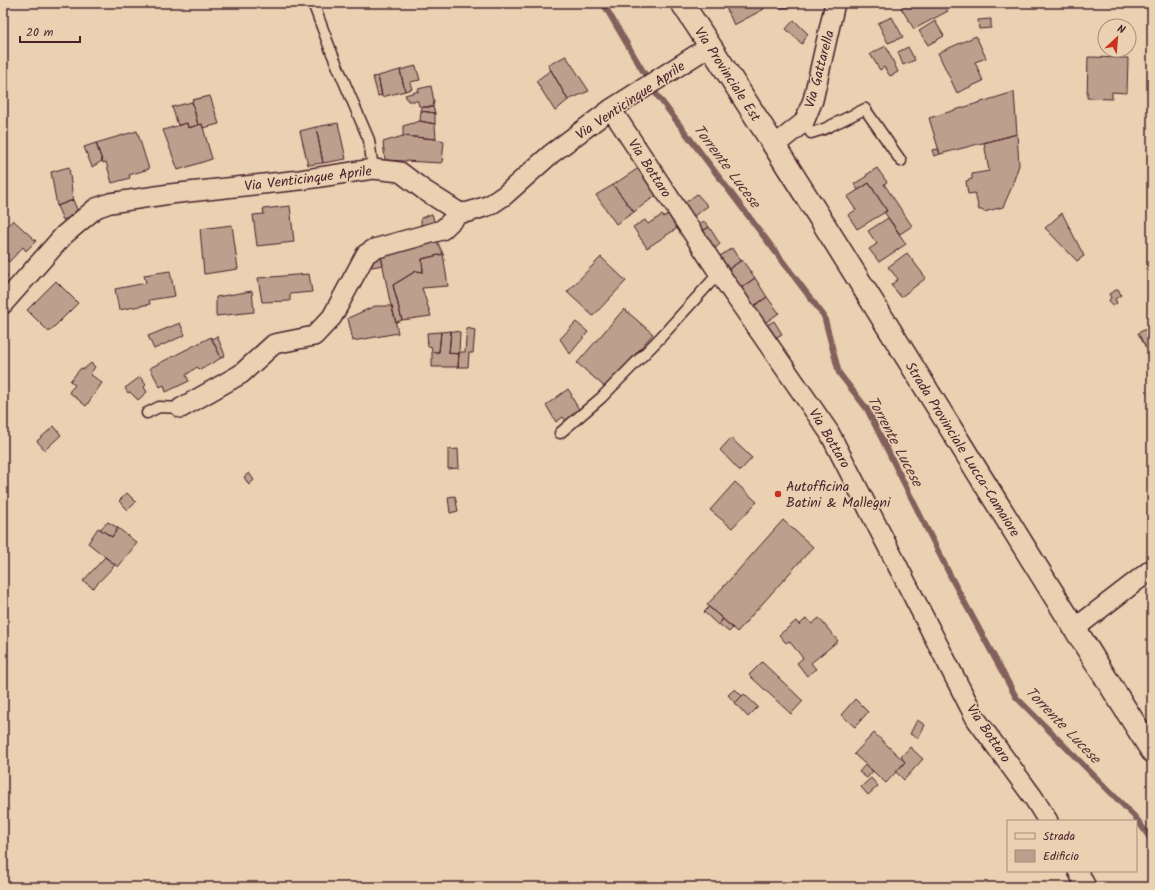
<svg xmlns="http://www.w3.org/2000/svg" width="1155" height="890" font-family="Kalam,sans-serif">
<rect width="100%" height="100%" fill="#e9d1b1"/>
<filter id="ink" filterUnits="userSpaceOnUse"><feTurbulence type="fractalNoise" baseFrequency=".025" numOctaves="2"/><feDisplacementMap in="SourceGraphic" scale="8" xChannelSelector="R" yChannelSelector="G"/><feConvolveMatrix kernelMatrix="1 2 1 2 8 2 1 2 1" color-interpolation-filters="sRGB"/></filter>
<g filter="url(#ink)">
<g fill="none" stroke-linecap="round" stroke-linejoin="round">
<path stroke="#84605c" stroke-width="6" d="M603,3L657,95L824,316L839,373L867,409L953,581L1016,697L1136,818L1152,841"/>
</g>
<path fill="#bc9f8c" stroke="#4a1f2b" d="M724,3H761L764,9L734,25Z
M778,3H799V7L779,8Z
M909,3H941L948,11L914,29L901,8Z
M892,17L903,37L888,43L878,23Z
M991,19V28L979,29L978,20Z
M794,20L808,34L802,44L786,29Z
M935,21L944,36L928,45L919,31Z
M976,36L986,58L975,62L983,81L957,93L938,53Z
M886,46L898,72L890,76L884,67L880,70L870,54Z
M908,47L915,60L903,65L898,52Z
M566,56L589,91L568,100L548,65Z
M1088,57L1128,58L1127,93L1112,92V99L1087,98Z
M416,66L420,80L410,82L412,89L405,91L400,70Z
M400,70L405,91L382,97L378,76Z
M551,70L568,100L555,111L536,81Z
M378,76L382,95L378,96L373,77Z
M431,86L434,101L433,107H422L419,106L418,101H408L405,95L419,91L418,89Z
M1014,92L1017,134L940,154L929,118Z
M210,96L219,124L203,128L202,124L198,125L192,100Z
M192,102L198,125L188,128L187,123L178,125L172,107Z
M422,107H433L435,113L421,111Z
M421,111L435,113V124L420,121Z
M420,121L435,124L436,139L403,136V126Z
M187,123L188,128L202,124L212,159L178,170L163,130Z
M338,123L346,159L323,163L316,127Z
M316,127L323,163L308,165L300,131Z
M137,131L149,169L129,175L130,178L112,183L106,162L103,163L96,143Z
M1017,134L1019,165L1011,189L1003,207L984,212L982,210H979L975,193L968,194L966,181L972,179V174L989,171L984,143Z
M403,136L436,139L444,141L442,163L385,160L383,142Z
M96,143L102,161L92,167L84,147Z
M938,149L940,154L934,156L932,150Z
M69,167L73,200L57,206L51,172Z
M640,167L659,193L634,212L613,185Z
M877,168L887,182L884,184L912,226L900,234L884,212L887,211L869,183L858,190L854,184L867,176L866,175Z
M869,183L887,211L857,229L848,215L856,210L847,197Z
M613,185L634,212L616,224L596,195Z
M697,194L708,206L691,218L681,206Z
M73,200L79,214L63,220L57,206Z
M290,206L294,242L257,246L253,215L264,214L263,209Z
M673,211L682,225L647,248L633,227L645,220L648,224L662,215L664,217Z
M1062,213L1084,256L1077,261L1045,228Z
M432,214L435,224L426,226L421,225V218Z
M888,218L906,244L879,262L869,249L877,244L868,231Z
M13,220L36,241L26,251L23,247L9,262L3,256V231Z
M704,221L709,227L700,233L696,227Z
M232,225L238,269L204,274L200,229Z
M709,227L720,244L712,251L700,233Z
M437,241L443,254L422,259L423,272L416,271L393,285L402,320L396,322L390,302L380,251Z
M732,248L740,261L726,271L717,258Z
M380,251L383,265L372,267L369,255Z
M907,253L926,278L901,297L891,285L898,279L888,267Z
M443,254L448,286L422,288L431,316L402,320L393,285L416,271L423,272L422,259Z
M601,257L626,281L593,316L567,292Z
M742,260L755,278L738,290L726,271Z
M170,271L175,296L149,300L150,304L119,310L115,289L146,283L144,275Z
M3,272L8,276L3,282Z
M309,274L312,292L290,294V301L262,302L258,278Z
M755,278L767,297L751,308L738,290Z
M56,281L78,303L49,332L27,310Z
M1118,289L1121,295L1115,299L1117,303L1112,306L1109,300L1111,298L1109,294Z
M252,291L254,312L216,316V297Z
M767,297L779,313L762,325L751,308Z
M375,306H392L398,333L353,341L348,318Z
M624,309L653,334L606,388L577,363Z
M774,321L782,334L773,339L765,326Z
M576,322L588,332L570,354L560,339Z
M180,323L185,335L154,349L148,336Z
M1152,326V359L1138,333Z
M467,328L475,330L473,353H469L468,367H458L459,352H465Z
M451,331L460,332L459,354L449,353Z
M451,331L449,353L459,354L458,367H432V352H439L441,332Z
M441,332L439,352H432L431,346L428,347L427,333Z
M217,336L225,355L221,358L212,339Z
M211,337L221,358L200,370L197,367L186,375L189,381L166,392L164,385L160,387L150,368Z
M91,363L95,367L90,374L102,383L86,406L69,392L75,385L70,381L81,368L84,369Z
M140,377L146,385L144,387L147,392L138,400L130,392L128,393L125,388Z
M568,389L572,395L571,396L580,411L566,421L563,417L556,422L546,405Z
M54,426L61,435L45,450L37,441Z
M731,438L752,458L740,471L720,450Z
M458,449L459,468L448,469V450Z
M249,473L254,480L249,485L244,477Z
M735,482L757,502L732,528L710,510Z
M127,493L136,502L128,510L119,501Z
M455,496L458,511L450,513L448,497Z
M783,520L813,547L737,632L707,605Z
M108,522L118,528L112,537L100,529Z
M98,528L112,537L118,528L137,543L118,567L88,543Z
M105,557L115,565L93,588L83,581Z
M709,607L723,619L718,625L704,612Z
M807,618L812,624L819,618L838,641L811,663L816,669L807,676L797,663L803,658L789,641L786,643L779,635L796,621L799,625Z
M723,619L733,628L729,632L719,624Z
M762,662L803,701L791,714L749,675Z
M735,689L742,696L735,703L728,695Z
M744,694L758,707L748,717L735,703Z
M855,699L868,712L855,727L841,715Z
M917,720L925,725L918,738L910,734Z
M874,733L905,762L886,783L854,754Z
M910,747L923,759L904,780L896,772L905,762L901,757Z
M865,765L873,771L867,778L859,772Z
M871,778L878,786L868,795L861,787Z"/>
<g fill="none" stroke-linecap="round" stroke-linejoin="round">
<g stroke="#4a1f2b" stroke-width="13">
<path id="lane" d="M313,3L331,51L369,140L373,169
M804,122L811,133L824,129L865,109L901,161
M147,413L159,407L181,408
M560,433L601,398L660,338L719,273"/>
</g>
<g stroke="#4a1f2b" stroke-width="22">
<path id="street" d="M611,109L719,273L829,432L976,719L1033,797L1048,821
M775,145L804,122L813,100L835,3
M3,304L64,235L96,208L110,203L170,194L300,180L373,169L400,172L424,190L460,213L469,212L490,205L505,195L551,154L611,109L710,46
M181,408L241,374L274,344L314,336L332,317L366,254L374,249L442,230L460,213
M1074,629L1152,569
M1078,871L1086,887"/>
</g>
<g stroke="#4a1f2b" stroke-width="25">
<path id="secondary" d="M682,3C844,249 994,503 1152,751"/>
</g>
<use href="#lane" stroke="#e9d1b1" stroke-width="10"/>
<use href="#street" stroke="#e9d1b1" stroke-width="19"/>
<use href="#secondary" stroke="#e9d1b1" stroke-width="22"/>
</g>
</g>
<circle fill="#c8321e" stroke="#e9d1b1" stroke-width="1.5" cx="778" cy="494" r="4"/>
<g text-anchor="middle" stroke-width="3" stroke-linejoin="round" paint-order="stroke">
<g font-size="14" fill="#4a1f2b" stroke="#e9d1b1">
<text transform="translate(819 69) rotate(-75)" y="5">Via Gattarella</text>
<text transform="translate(728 74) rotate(57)" y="5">Via Provinciale Est</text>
<text transform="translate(630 100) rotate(-34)" y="5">Via Venticinque Aprile</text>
<text transform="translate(650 168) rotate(57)" y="5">Via Bottaro</text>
<text transform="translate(308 178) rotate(-7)" y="5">Via Venticinque Aprile</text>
<text transform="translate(830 438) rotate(59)" y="5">Via Bottaro</text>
<text transform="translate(963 449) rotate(58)" y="5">Strada Provinciale Lucca-Camaiore</text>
<text transform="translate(989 733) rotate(56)" y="5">Via Bottaro</text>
</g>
<g font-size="14" fill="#4a1f2b" stroke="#e9d1b1" text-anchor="start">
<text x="786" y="491">Autofficina<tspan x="786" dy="16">Batini &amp; Mallegni</tspan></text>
</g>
<g font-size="15" font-style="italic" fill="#5d353b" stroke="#e9d1b1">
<text transform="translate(727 166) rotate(53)" y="5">Torrente Lucese</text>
<text transform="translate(895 441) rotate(62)" y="5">Torrente Lucese</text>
<text transform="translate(1063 725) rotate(46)" y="5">Torrente Lucese</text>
</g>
</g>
<rect width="1155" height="890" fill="none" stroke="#e9d1b1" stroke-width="16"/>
<rect x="8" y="8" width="1139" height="874" fill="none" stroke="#4a1f2b" stroke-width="1.5" filter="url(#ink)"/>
<rect x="1007" y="820" width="130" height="52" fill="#e9d1b1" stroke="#a98a7b"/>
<rect x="1015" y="833" width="20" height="6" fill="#e9d1b1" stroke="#a98a7b"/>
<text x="1043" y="840" font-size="12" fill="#4a1f2b">Strada</text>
<rect x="1015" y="850" width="20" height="12" fill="#bc9f8c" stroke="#a98a7b"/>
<text x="1043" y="860" font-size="12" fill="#4a1f2b">Edificio</text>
<g transform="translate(1117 38) rotate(26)"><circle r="19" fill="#e9d1b1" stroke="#a98a7b"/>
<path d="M0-3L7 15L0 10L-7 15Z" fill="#c8321e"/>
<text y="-6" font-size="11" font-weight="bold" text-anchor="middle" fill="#4a1f2b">N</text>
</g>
<path d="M20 36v6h60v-6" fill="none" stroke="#4a1f2b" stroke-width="2"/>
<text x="26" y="36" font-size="12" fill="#4a1f2b" stroke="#e9d1b1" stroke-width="3" paint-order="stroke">20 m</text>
</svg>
